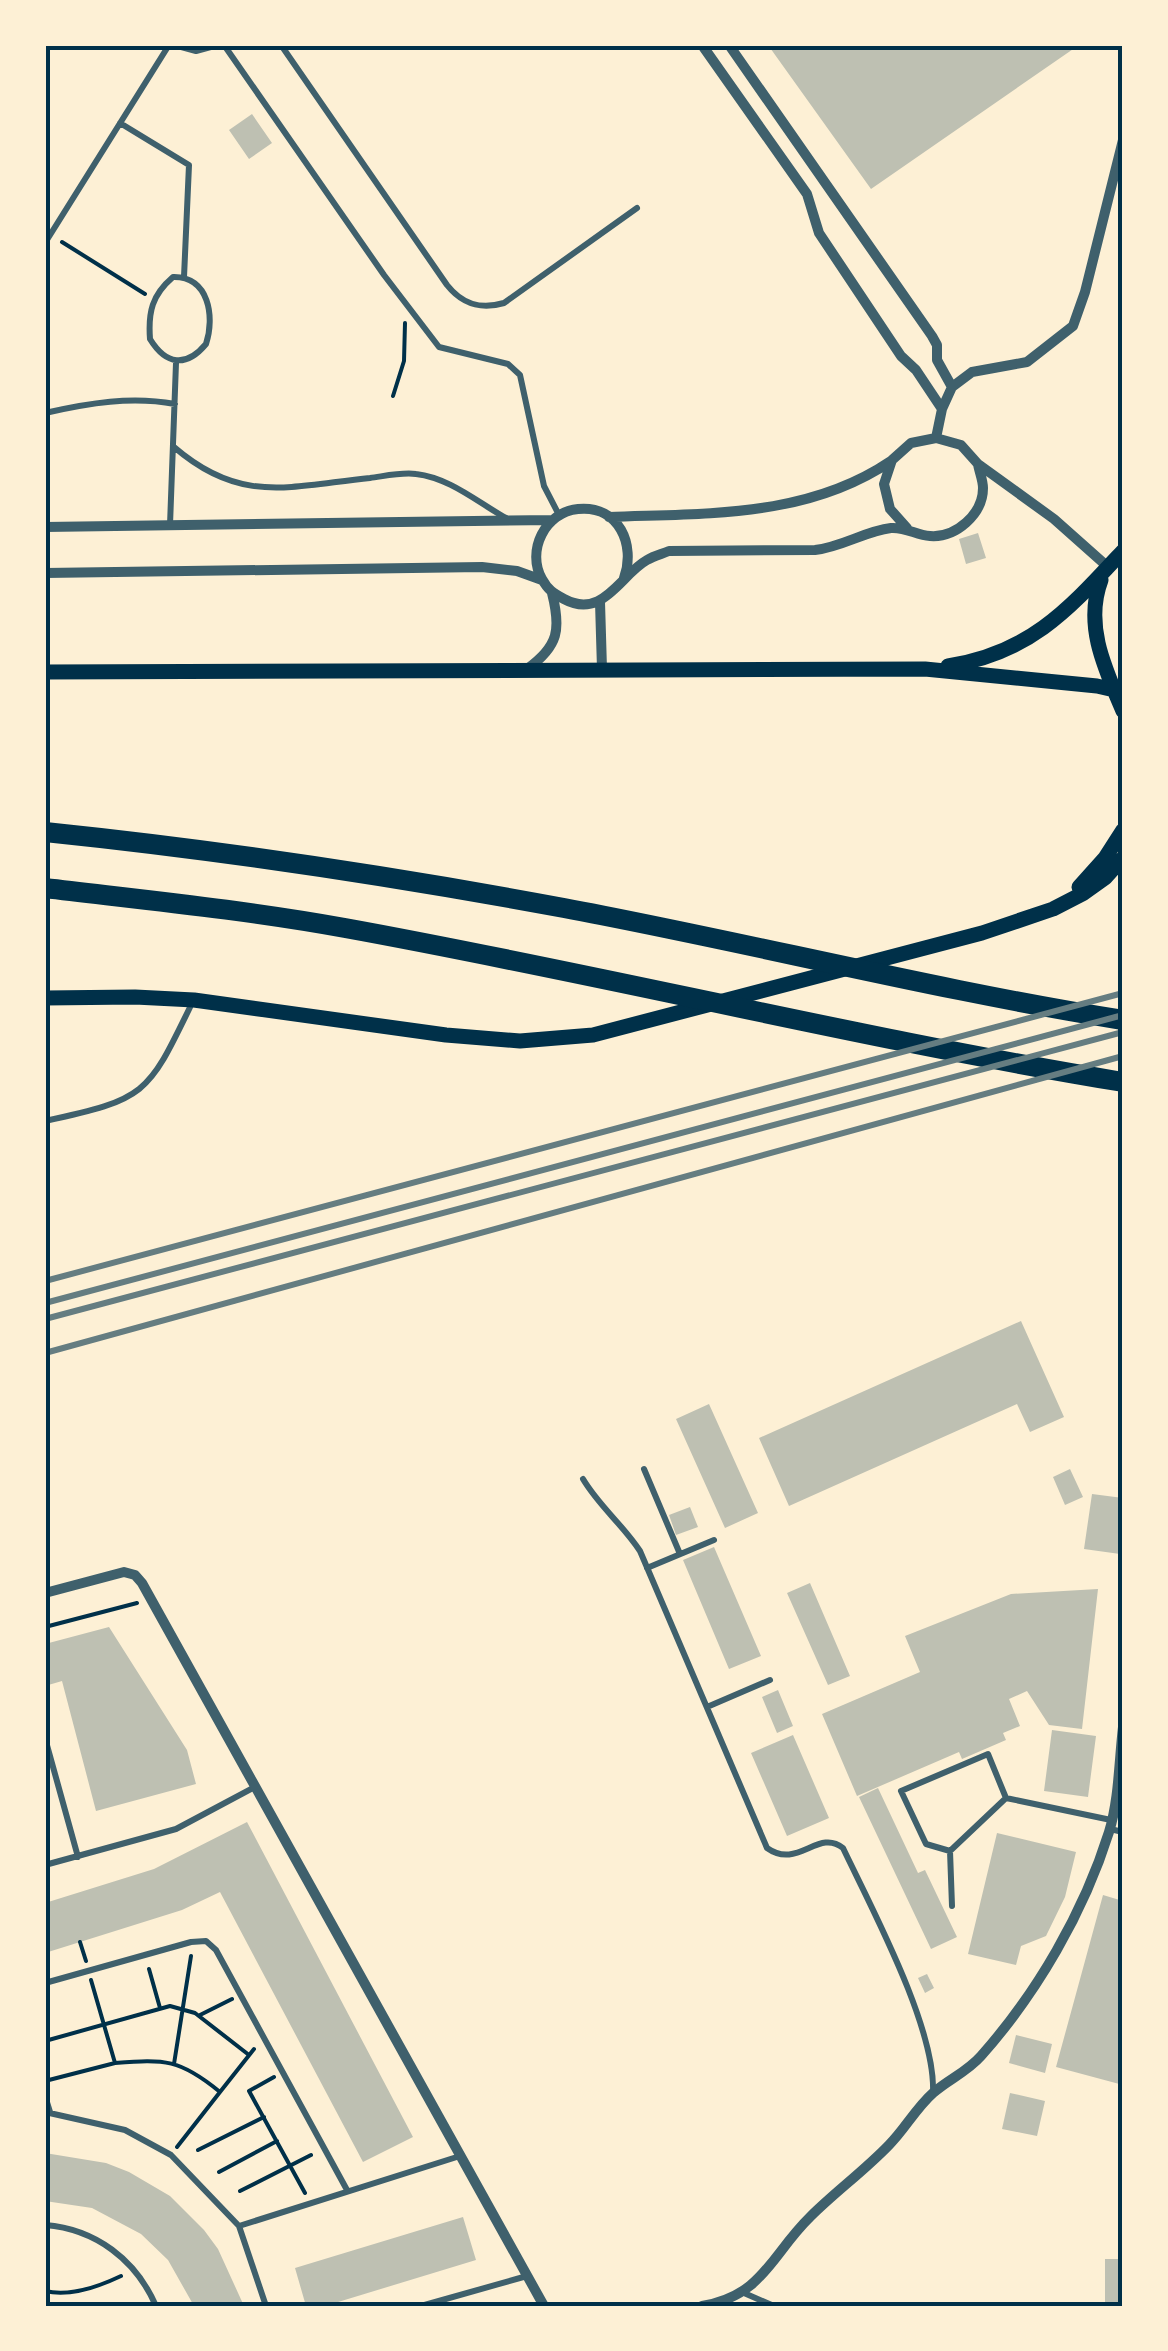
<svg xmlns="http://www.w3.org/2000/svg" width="1168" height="2351" font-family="Arial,sans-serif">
<rect width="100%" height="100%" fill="#fdf0d5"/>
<path fill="#bec0b2" d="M768,45H1079L871,189Z
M252,114L272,143L249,159L229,130Z
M978,533L986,558L966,564L959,539Z
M1021,1321L1064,1417L1030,1432L1017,1404L789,1506L759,1438Z
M709,1404L758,1513L725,1528L676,1419Z
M1070,1469L1083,1497L1065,1505L1053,1477Z
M1092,1494L1123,1498L1120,1554L1084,1549Z
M690,1507L698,1527L676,1535L669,1515Z
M714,1547L761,1656L729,1669L683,1560Z
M810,1583L850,1676L828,1685L787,1593Z
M1098,1589L1082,1729L1049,1725L1027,1691L1009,1699L1020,1726L1003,1733L1006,1740L962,1759L959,1752L857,1796L822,1714L920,1672L905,1636L1011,1594Z
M109,1627L187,1750L196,1784L96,1811L62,1681L45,1686V1644Z
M778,1690L793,1726L777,1733L762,1697Z
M1052,1730L1096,1736L1088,1797L1044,1791Z
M793,1735L829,1818L787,1836L751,1753Z
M878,1788L918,1873L925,1870L957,1937L931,1949L859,1797Z
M247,1822L413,2137L363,2162L220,1892L182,1910L45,1953V1903L154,1869Z
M997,1833L1076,1852L1065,1897L1046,1936L1021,1946L1016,1965L968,1954Z
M1103,1895L1123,1901V2085L1056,2067Z
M927,1974L934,1988L925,1993L918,1978Z
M1016,2035L1052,2044L1045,2073L1009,2063Z
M1010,2093L1045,2101L1037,2136L1002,2129Z
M45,2153L106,2163L129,2172L170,2196L204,2230L218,2249L244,2306H194L168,2260L141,2234L92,2208L45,2201Z
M463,2217L476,2260L325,2306H306L295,2268Z
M1105,2259H1123V2306H1105Z"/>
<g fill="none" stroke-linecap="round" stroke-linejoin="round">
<path stroke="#003049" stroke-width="4" d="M1118,45L1123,48
M62,242L145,294
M393,396L404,361L405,323
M45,1627L137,1603
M80,1942L86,1961
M149,1969L160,2008
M91,1980L115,2063C165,2059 180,2059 220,2092L254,2049
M200,2015L232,1999
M45,2041L170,2006L195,2013L249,2055
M174,2064L191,1956
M274,2077L249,2091L305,2193
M45,2081L115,2063
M177,2147L220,2092
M198,2150L264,2117
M219,2172L277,2141
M240,2191L311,2155
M45,2291C70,2297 98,2287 121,2276"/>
<path stroke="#3f606c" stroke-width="6" d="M174,45L196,51L218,45
M224,45L384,275L439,347L508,364L520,375L544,486L559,515
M281,45L447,285C462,304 480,310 504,303L637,208
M120,123L189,165L184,277
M45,243L169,45
M173,277C209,276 215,317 206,344C186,368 166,365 150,339C148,312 152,295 173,277Z
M45,413C89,403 131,396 175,404
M174,447C241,505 290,486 370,478C385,476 402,472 416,474C450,478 477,502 506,518
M170,525L176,363
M45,1121C148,1099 148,1094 193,1001
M644,1469L680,1554
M583,1479C599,1506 623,1525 640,1551L767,1848C798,1870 818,1828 843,1848C872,1909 936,2028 933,2093
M647,1568L714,1540
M707,1707L770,1680
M45,1738L78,1857
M1110,1829L1123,1832
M950,1851L1006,1798
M45,1865L176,1829L255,1787
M952,1906L950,1851L926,1844L901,1791L988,1754L1006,1798L1111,1820
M45,1983L191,1942L206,1941L216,1950L347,2190
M45,2096L50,2112
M45,2112L125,2130L171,2155L239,2226
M45,2225C96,2229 136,2260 156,2306
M744,2293L774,2306
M266,2306L239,2226L460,2156
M421,2306L527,2276"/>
<path stroke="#3f606c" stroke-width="10" d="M702,45L807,194L819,233L901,356L916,370L942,409
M729,45L932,336L937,345V360L952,387
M936,438L942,409L952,387L972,372L1027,362L1073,326L1085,292L1123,140
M609,517C707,513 807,518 891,461
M45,527L553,520
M907,528L890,509L884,484L892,460L911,443L936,438L961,445L978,464L1054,519L1108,567
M45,573L482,567L517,571L542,580
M624,578C636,545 619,505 578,509C545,512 526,551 542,579C548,590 553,593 564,599C603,620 620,575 647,560C654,556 662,554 669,551L815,550C842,547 865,531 891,528C906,527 916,535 930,536C956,538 983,514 983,488C983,480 979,471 978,464
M600,602L602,669
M527,669C559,646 561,629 552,593
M45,1593L124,1572L135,1575L142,1583L544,2306
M702,2306C763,2296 771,2255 810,2217C835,2192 864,2171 889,2145C905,2129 916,2108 933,2093C949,2079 967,2072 981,2056C1037,1993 1084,1912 1109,1832C1119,1800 1119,1761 1123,1727"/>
<path stroke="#003049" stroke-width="15" d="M1101,580C1084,625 1105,669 1123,711
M948,666C1031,653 1069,609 1123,551
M45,672L925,669L1097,686L1123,692
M1079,887L1105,858L1123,830
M45,998L135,997L194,1000L446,1035L520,1041L593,1035L982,933L1053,909L1084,893L1105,878L1123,858"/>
<path stroke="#003049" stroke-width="20" d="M45,832C219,850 392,876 564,908C751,943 935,990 1123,1020
M45,888C145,900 246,910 345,928C605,975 862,1039 1123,1082"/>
<path stroke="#657d81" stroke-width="6" d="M45,1281L1123,993
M45,1303L1123,1015
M45,1319L1123,1032
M45,1353L1123,1056"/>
</g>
<rect width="1168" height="2351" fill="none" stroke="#fdf0d5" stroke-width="95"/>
<rect x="48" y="48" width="1072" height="2256" fill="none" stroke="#003049" stroke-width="4"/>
</svg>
